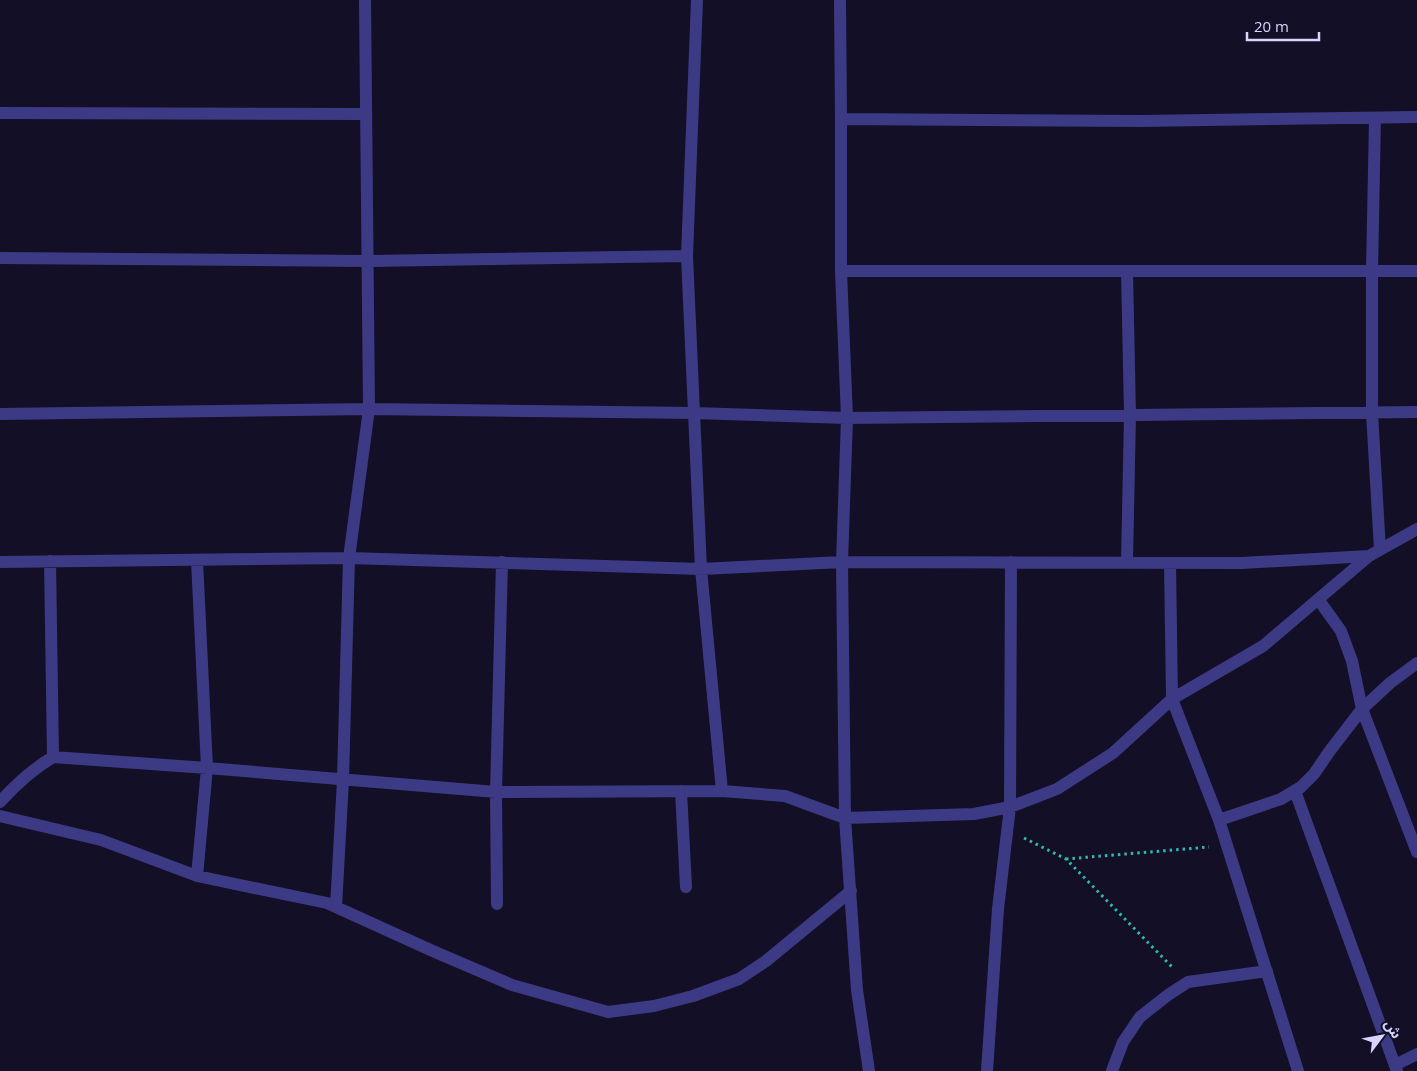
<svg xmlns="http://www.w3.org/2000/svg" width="1417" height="1071" font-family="'Open Sans','Noto Sans Arabic',sans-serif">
<rect width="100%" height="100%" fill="#130f26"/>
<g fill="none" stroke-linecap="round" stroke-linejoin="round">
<path stroke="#2fb8b0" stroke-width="3" stroke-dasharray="2.5 4" stroke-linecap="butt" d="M1024,838L1066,859L1174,969
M1066,859L1209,847"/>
<path stroke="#3d3a85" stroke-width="12" d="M697,0L687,256L701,569L722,791
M840,0L841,119V271L847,418L842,562L845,818L857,990L869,1071
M0,113L366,114
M1375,118L1372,271V413L1380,550
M841,119L1140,121L1417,117
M0,258L368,261L687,256
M841,271H1417
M0,414L369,409L694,413L847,418L1417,412
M197,560L207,768L197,876
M50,561L53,757
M0,562L349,558L701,569L842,562L1242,563L1369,556
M1127,562L1130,415L1127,271
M1170,563L1172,699L1219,820L1281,799L1301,787L1314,774L1329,752L1362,709L1390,683L1417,663
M1318,599L1341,631L1352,661L1362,709L1417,852
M681,791L686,887
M1295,791L1397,1071
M0,802C16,784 33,769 53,757L207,768L496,792L722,791L785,796L845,818L974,814L1010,807L1057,789L1113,753L1172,699L1263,646L1369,556L1417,529
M0,816L101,840L197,876L327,903L435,952L512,985L608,1012L654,1006L693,996L739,979L766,961L851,891
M1219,820L1298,1071
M497,904L496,792L502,562
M336,907L343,780L349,558L369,409L365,0
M1395,1065L1417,1054
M987,1071L998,909L1010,807L1011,562
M1112,1071L1123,1042L1140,1017L1168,995L1188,982L1267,971"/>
</g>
<g transform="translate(1382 1036) rotate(58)" stroke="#130f26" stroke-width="4" paint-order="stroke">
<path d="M0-4L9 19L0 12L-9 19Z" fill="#d9d4ff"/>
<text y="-8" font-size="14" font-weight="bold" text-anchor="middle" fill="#d9d4ff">ش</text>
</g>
<path d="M1247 32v8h72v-8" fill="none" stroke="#d9d4ff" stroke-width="2.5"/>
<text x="1254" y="32" font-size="15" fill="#d9d4ff" stroke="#130f26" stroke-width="4" paint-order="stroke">20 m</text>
</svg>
